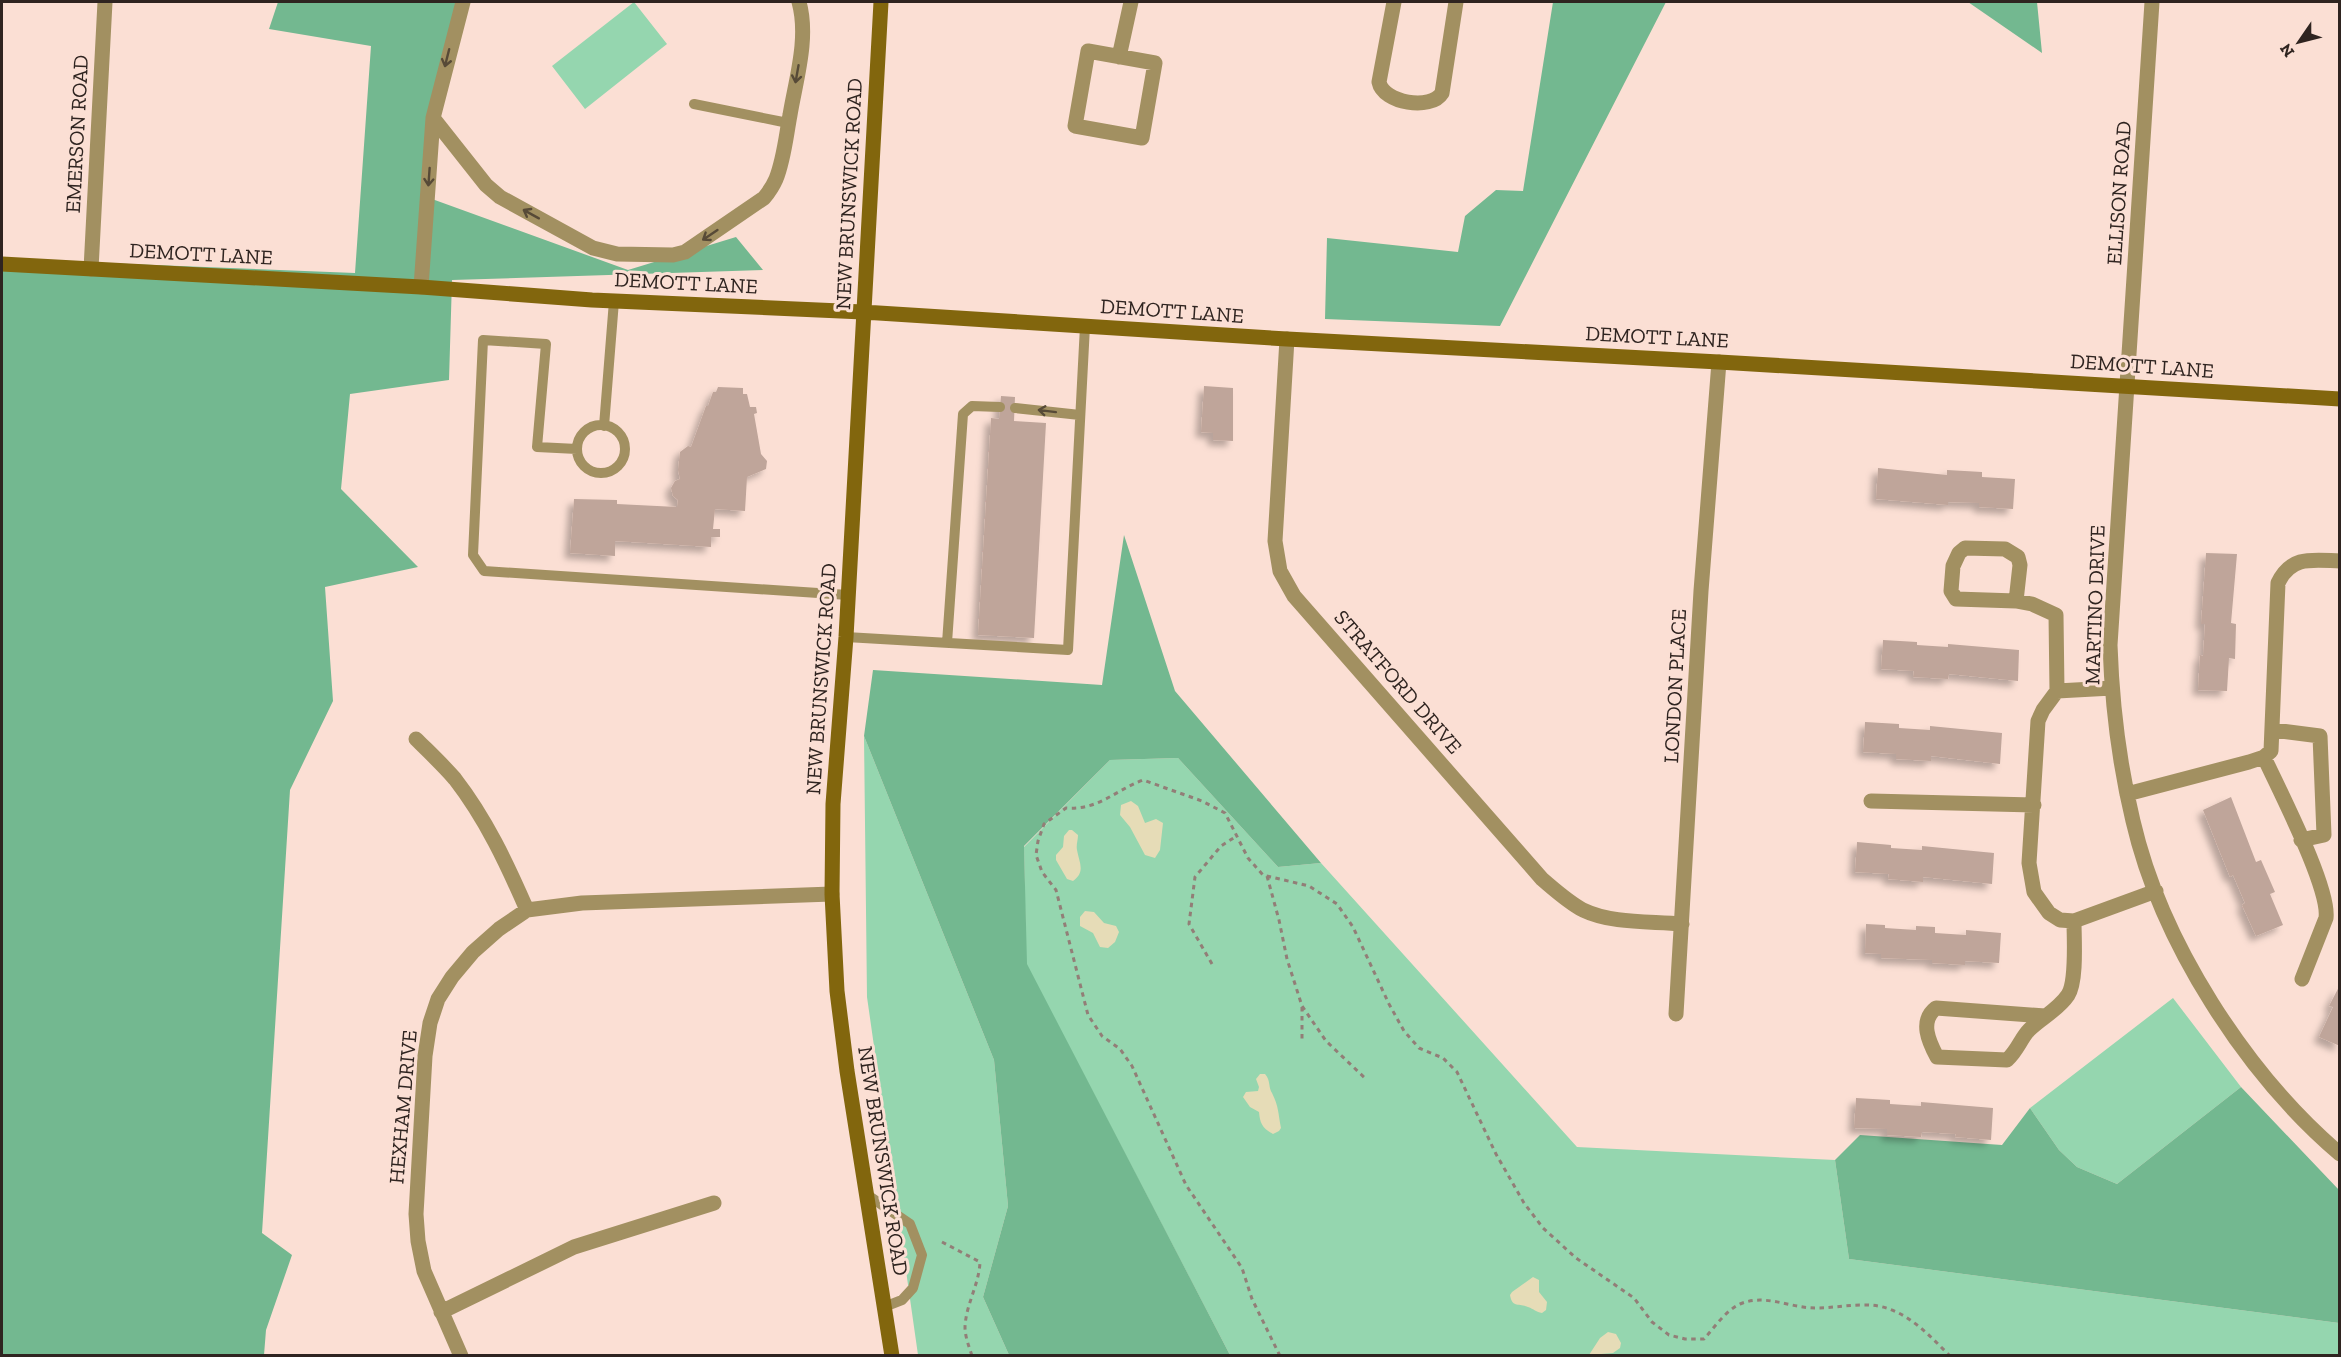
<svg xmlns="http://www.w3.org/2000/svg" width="2341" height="1357" font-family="'Zilla Slab',serif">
<defs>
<filter id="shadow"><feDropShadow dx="-5.5" dy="5.5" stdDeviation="3" flood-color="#0004"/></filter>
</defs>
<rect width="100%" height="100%" fill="#fbdfd4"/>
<path fill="#95d6af" d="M634,2L667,44L585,109L552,66Z
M864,736L994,1060L1008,1206L983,1297L1009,1355H918L867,997Z
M1178,758L1278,867L1321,863L1577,1147L1835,1160L1849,1259L2339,1323V1355H1230L1026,964L1024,847L1110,760Z
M2173,998L2241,1087L2117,1184L2077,1167L2059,1150L2030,1108Z"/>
<path fill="#73b890" d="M278,2H458L421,195L628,270L736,237L763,270L452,280L449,380L350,394L341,489L418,567L325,587L333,701L290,790L262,1233L292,1255L266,1330L264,1355L2,1356V259L355,273L371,46L269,29Z
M1553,2H1666L1500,326L1325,319L1327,238L1458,252L1465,216L1496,190L1523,191Z
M1968,2H2037L2042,53Z
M1124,535L1175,691L1321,863L1278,867L1178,758L1110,760L1024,846L1027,964L1230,1355H1009L983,1297L1008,1206L994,1060L864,736L873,670L1102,685Z
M2241,1087L2339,1190V1323L1849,1259L1835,1160L1860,1135L2002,1145L2030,1108L2059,1150L2077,1167L2117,1184Z"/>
<path fill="#e6dcb7" d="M1131,801L1138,806L1145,823L1156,819L1163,823L1160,850L1155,858L1145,855L1130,827L1120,815L1121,805Z
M1069,830H1072L1078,835C1078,840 1076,845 1077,850C1079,862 1086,872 1073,881L1067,879L1056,860V855L1063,847L1064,836Z
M1085,911L1094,912L1104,923L1116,926L1119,932L1115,942L1108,948L1100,947L1093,933L1080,926V917Z
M1260,1074H1265C1271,1081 1268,1087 1272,1093C1279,1107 1278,1113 1281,1128L1279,1131L1273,1134C1262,1128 1260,1123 1259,1112L1250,1107L1243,1097L1246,1092L1258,1091L1259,1087L1256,1079Z
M1533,1277L1539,1280V1292L1547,1302L1546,1310L1542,1313C1536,1312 1534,1309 1528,1307C1519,1303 1512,1308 1510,1295L1512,1292Z
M1608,1332L1616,1334L1621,1343L1620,1348L1613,1353L1589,1355L1600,1338Z"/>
<path fill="#bfa59a" filter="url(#shadow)" d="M1204,386L1233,388V441L1213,440V433L1201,432Z
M718,387L743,388V394H747L750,407H756L757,413L754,414L761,454L767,461L766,469L747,477L745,511L715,509L713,529H720V537H711V547L615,541V556L570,553L574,499L617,500V504L677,507L678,500L673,496L671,488L675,481L680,479L678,470L680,452L688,446L691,447L706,406H708L713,392H716Z
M1001,396L1015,397L1014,421L1046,423L1034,638L978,635L991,418L999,419Z
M1878,468L1947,475V470L1982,472V477L2015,479L2013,509L1979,507V503L1948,502V505L1876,499Z
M2206,553L2237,554L2231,623L2236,624L2235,659L2229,658L2227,691L2198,690L2200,655L2203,656L2205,624H2201Z
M1883,640L1917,642V645L1948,647V644L2019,650L2018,681L1949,674L1948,679L1913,677L1914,671L1881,669Z
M1865,722L1899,724V728L1930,730V726L2002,733L2000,764L1931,756V761L1896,759V754L1863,752Z
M2231,797L2256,862L2261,860L2275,892L2270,894L2283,925L2256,936L2242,905L2245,903L2233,875L2230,877L2203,810Z
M1857,842L1891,845V848L1922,850V846L1994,853L1992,884L1923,877V882L1888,879L1889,874L1855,872Z
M1866,924L1885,925V928L1916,930V926L1935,927V933L1966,935V930L2001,933L1999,963L1965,961V965L1932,963V960L1881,958V954L1865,953Z
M2340,985V1046L2319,1037L2333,1007L2329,1006Z
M1856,1098L1890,1100V1104L1921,1106V1102L1993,1108L1991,1140L1955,1137L1956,1134L1922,1132L1921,1137L1887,1135V1129L1854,1128Z"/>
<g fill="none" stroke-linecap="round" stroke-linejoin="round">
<path stroke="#927e77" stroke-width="3" stroke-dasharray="4.5 4.5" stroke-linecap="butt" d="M1267,876L1279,920L1287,959L1302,1006L1326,1041L1367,1080
M1212,964L1189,924L1195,877L1221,846L1235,837
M1302,1007V1041
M942,1242L980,1262C979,1285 966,1304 965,1327C965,1337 969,1346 972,1356
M1280,1356L1252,1299L1242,1268L1186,1185L1132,1066L1120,1049L1102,1036L1088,1015L1056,890L1042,872L1036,855L1038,841L1044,824L1066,808C1099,810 1114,791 1143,780L1202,801L1225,813L1248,858L1263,875L1309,886L1337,904L1353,927L1389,1004L1404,1031L1419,1048L1443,1058L1457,1072L1496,1154L1524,1203L1543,1228L1576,1258L1634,1298L1652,1322L1669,1335L1685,1339H1704C1715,1327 1725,1311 1740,1304C1761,1295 1782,1304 1803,1307C1823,1310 1842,1305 1862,1305C1900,1303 1925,1331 1950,1356"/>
<path stroke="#a29061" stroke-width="10" d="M694,104L788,123
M1015,408L1080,415
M577 449a24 24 0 1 1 48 0a24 24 0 1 1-48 0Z
M604,426L614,301
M577,449L537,447L546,344L483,340L473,555L484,571L848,595
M846,637L1068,650L1085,326
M947,643L963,414L972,406L1000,407
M866,1194L910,1224L922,1255L913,1288L902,1300L884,1307"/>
<path stroke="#a29061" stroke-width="15" d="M1394,2L1379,82C1383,103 1431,111 1442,93L1456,2
M2152,2L2110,645C2112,704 2119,763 2133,821C2161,942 2246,1074 2340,1154
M1088,51L1155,63L1142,138L1075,126Z
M1119,57L1131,2
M433,118L486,185L500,197L593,248L617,254L673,255L685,252L764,198C769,192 773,186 776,179C784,159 786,136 790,115C796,79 809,38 799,2
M91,269L105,2
M421,287L433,118L463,2
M1287,339L1275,541L1280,571L1294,596L1542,879C1555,890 1568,902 1583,910C1612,924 1650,921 1682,924
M2016,601L2020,565L2018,557L2005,549L1965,548L1959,553L1953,566L1951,591L1956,599L2016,601L2032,604L2056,615L2057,691L2043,710L2038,721L2029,863L2034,892L2049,913L2060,920L2074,921L2156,891
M2057,691L2112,688
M2273,730L2320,736L2324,835L2301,840
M416,739C429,752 443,765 455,779C486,819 507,864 527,910
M2264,757C2279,790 2330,888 2326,918L2302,979
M2127,794L2249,762L2264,757L2271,751L2278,583C2291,555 2313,560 2340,561
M1871,801L2034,805
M1676,1014L1701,591L1719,362
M2045,1016L1936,1008C1919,1021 1929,1042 1937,1057L2007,1060C2018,1050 2021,1038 2029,1030C2041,1018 2058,1010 2068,995C2077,981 2074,939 2074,921
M441,1312L574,1247L714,1203
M461,1356L424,1271L418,1241L416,1214L425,1056L430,1023L438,999L452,977L473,952L499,929L527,910L582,903L832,894"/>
<path stroke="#82660d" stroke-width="15" d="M881,2L846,637L833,804L832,894L837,991L847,1071L892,1356
M2,264L421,287L592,300L863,312L1287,339L1719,362L2340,399"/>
</g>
<defs><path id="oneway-shaft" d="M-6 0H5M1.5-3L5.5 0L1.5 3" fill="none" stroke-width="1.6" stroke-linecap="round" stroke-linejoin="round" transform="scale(1.5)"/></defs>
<g stroke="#574a37">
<use href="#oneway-shaft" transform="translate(447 58) rotate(104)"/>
<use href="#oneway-shaft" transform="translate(797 74) rotate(100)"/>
<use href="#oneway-shaft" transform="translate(429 177) rotate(94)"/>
<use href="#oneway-shaft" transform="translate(531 214) rotate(-151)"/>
<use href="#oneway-shaft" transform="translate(710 235) rotate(146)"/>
<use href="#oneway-shaft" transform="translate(1047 411) rotate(-173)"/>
</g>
<g text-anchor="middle" stroke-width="6" stroke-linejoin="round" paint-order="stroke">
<g font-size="21" fill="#2f2420" stroke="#fbdfd4">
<text transform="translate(77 134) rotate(-87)" y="7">EMERSON ROAD</text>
<text transform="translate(2119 193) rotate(-86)" y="7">ELLISON ROAD</text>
<text transform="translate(849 194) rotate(-87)" y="7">NEW BRUNSWICK ROAD</text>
<text transform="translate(201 254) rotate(3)" y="7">DEMOTT LANE</text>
<text transform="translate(686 283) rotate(3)" y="7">DEMOTT LANE</text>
<text transform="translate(1172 311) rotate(4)" y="7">DEMOTT LANE</text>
<text transform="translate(1657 337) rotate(3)" y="7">DEMOTT LANE</text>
<text transform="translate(2142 366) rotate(4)" y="7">DEMOTT LANE</text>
<text transform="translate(2095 605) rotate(-88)" y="7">MARTINO DRIVE</text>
<text transform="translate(821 679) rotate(-86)" y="7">NEW BRUNSWICK ROAD</text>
<text transform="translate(1398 682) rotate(49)" y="7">STRATFORD DRIVE</text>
<text transform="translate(1675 686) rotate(-87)" y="7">LONDON PLACE</text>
<text transform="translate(403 1107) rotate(-85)" y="7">HEXHAM DRIVE</text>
<text transform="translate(883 1161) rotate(81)" y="7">NEW BRUNSWICK ROAD</text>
</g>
</g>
<rect width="2341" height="1357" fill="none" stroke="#2f2420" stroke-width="6"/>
<g transform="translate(2299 42) rotate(235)" stroke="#fbdfd4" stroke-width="4.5" paint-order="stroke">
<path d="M0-4.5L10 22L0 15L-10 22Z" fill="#2f2420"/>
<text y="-9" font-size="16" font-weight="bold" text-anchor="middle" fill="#2f2420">N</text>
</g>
</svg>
